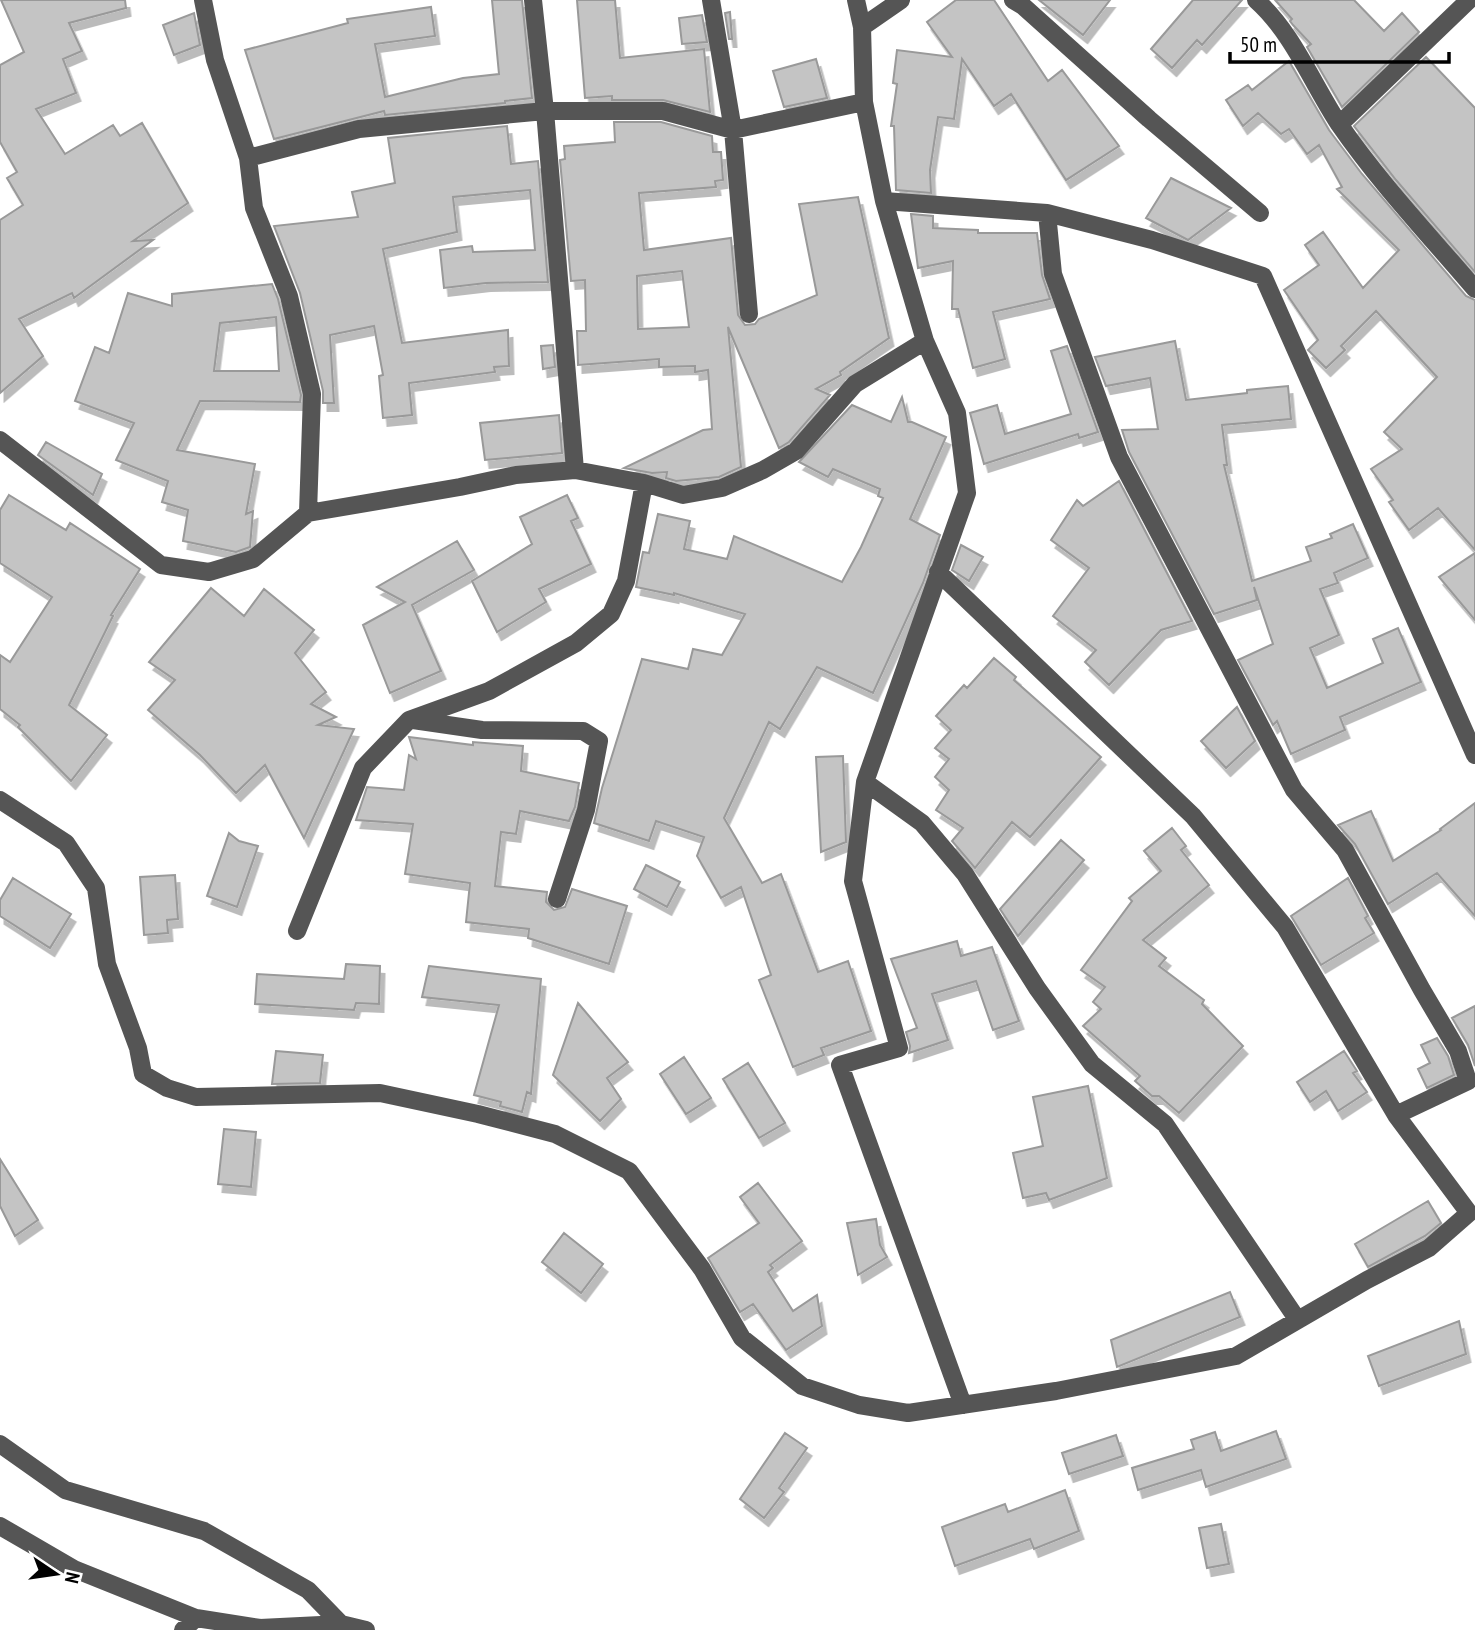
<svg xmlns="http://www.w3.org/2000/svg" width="1475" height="1630" font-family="'PT Sans Narrow',sans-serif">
<defs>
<filter id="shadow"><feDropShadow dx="4.5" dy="8" stdDeviation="0" flood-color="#0004"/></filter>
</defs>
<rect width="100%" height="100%" fill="#fff"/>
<path fill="#c4c4c4" stroke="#999" stroke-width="2" fill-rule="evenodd" filter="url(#shadow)" d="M1,0H125L126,8L69,23L82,51L63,59L76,93L36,109L65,154L113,125L120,136L142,123L188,203L133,241L153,240L74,298L72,293L19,319L43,356L0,393V220L23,205L7,178L17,172L0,142V65L24,52Z
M492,0H522L532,98L505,101V103L385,115L384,111L274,139L245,50L348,23L347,19L431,7L435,36L375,44L385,97L463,78L499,74Z
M577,0H615L620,58L704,49L710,112L663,100H612V96L585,98Z
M956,0H994L1048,81L1062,70L1119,146L1066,180L1011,94L994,106L962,59L954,119L938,117L930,170L931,193L896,190L894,126H891L897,84L893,83L897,50L952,57L927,22Z
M1039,0H1110L1083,35Z
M1193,0H1242L1202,45L1197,40L1172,68L1151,49Z
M1275,0H1354L1384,31L1402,13L1419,32L1342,107L1307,47L1311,44L1293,25L1290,21L1292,19Z
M730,12L732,39H729L725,13Z
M194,13L200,45L174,55L163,25Z
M702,15L707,42L682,44L679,18Z
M1426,57L1475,108V272L1396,180L1354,126Z
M816,59L827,98L784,107L773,71Z
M1289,61L1329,130L1362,174L1466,296L1475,300V550L1438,508L1409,530L1389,502L1393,500L1371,469L1402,449L1384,432L1437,377L1376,311L1341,346L1345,350L1326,368L1308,350L1318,340L1284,290L1319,265L1305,245L1323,232L1363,288L1399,250L1337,189L1342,187L1319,145L1307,154L1289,129L1281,134L1258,113L1243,126L1226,100L1248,85L1252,90Z
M614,122H661L712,136L713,152H721L723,180L715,181L716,187L639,193L644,250L731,238L738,315L745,325L755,324L759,319L817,295L799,204L858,197L889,338L840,372L841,375L816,389L830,395L789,442L779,448L728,327L741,467L719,477L676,481L666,478L667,472L652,473L624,468L703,430L712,429L708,370L695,372V366L659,367V359L578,365L577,331H586L585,280L571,281L560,160L565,159L564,146L615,142ZM682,271L689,327L638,329L637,276Z
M507,126L511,164L538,161L548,282L486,283L444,288L440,250L472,246L473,252L535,250L530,190L453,197L457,232L383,249L402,343L508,330L509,366L494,367L495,372L409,383L412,415L383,418L379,376L383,375L374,326L330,335L334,403H323V391L300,293L274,226L358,217L352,192L395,183L388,138Z
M1171,178L1231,208L1188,240L1146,218Z
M911,214L933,216V228L978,230V233H1037L1042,275L1050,299L993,312L1005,359L973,368L958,309H952L953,261L918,268Z
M272,284L278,299L301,395L300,402L200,401L177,450L255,464L246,514L253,511L250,547L236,552L183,541L188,510L162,502L168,481L116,460L134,423L75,401L95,347L109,353L128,293L172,306V294ZM276,317L279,371H214L220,323Z
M1175,341L1186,400L1247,393V390L1288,386L1291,419L1222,425L1227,465H1224L1252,581L1311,561L1306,547L1332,538L1330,534L1353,524L1368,558L1334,573L1338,583L1320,589L1339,635L1310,648L1327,688L1383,663L1373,639L1398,628L1421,682L1340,717L1345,730L1291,754L1277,721L1273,725L1238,660L1273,644L1254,587L1257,600L1214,614L1129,452L1122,430L1158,429L1150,378L1106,386L1095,357Z
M553,345L555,367L543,369L541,346Z
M1067,346L1098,432L1079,438L1078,434L984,464L970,413L997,405L1005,434L1071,414L1051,351Z
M902,397L908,422H912L946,437L910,519L940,535L923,583L873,693L817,667L780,729L769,722L724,818L762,883L781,874L818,972L848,961L871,1031L821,1048L824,1055L793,1067L759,980L771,975L741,887L721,898L697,856L704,837L656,821L649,841L594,823L602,788L642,659L688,669L693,649L722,655L745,614L674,593V595L636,587L643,552L649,553L658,514L690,521L684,549L727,559L734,536L842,582L861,547L883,498L878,496L880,489L833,469L828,477L799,462L852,405L891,422Z
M559,415L562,453L485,460L480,423Z
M46,442L102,474L93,495L38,455Z
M1119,481L1192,621L1161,630L1109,685L1085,662L1096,650L1053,616L1089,568L1051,540L1077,500L1083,506Z
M9,495L66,530L70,523L140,569L111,615L113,616L69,705L107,735L71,781L18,727L20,725L0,709V655L10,662L52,597L0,563V510Z
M567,495L578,518L571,521L591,564L539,589L546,602L497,632L472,581L532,544L520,517Z
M457,541L474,570L412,605L441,671L390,693L363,625L405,602L377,587Z
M961,545L983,557L969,581L952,570Z
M1475,553V620L1439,577Z
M211,588L244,616L264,589L314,630L295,653L326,692L311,704L336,717L318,725L354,729L304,838L265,765L236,793L200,755L148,710L175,680L149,662Z
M994,658L1016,677L1014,680L1101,757L1030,837L1012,822L975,868L952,841L963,828L936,810L949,790L935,777L949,759L935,748L951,730L936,716L964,685L967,688Z
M1237,707L1255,741L1226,768L1201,741Z
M409,737L473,745V742L523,746L521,771L579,783L575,807L569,821L520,811L516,834L501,832L495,886L547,892L546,902L554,910L565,907L572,889L627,906L609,964L528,938L529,929L466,922L470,883L405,874L413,824L356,820L367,787L404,790L409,755L416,759Z
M843,756L846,842L821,852L816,757Z
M1475,803V916L1437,873L1388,904L1355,844L1338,825L1371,811L1393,861L1441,830L1440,829Z
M1172,828L1186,846L1181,850L1209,885L1143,940L1166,958L1159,966L1204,1000L1202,1004L1243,1046L1179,1113L1159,1096H1152L1135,1081L1140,1076L1083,1026L1101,1009L1093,1002L1105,987L1081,970L1132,901L1129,898L1161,871L1144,851Z
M229,833L239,841L258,846L237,907L207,896Z
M1061,840L1084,860L1018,936L1000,909Z
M646,865L680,882L667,907L634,889Z
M175,875L178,919L167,920L168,933L144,935L140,877Z
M13,878L71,914L50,948L0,916V900Z
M1348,878L1368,916L1365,918L1374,933L1321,965L1291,916Z
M957,941L961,956L992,947L1019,1021L993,1030L976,981L932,994L948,1040L909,1053L910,1046L906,1032L917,1028L891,959Z
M346,964L380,966L379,1004L356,1003L354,1010L255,1004L257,974L344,979Z
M429,966L541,979L531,1094L527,1092L522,1112L500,1106L501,1102L474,1095L499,1005L422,997Z
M578,1003L628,1062L607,1078L621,1099L600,1121L553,1075Z
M1475,1006V1066L1468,1045L1452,1018Z
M1437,1038L1448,1056L1454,1075L1427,1088L1418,1069L1430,1063L1421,1045Z
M276,1051L323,1055L320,1083L272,1084Z
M1344,1051L1357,1071L1353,1073L1367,1092L1338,1111L1326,1091L1310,1102L1297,1082Z
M684,1057L711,1098L686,1114L660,1074Z
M748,1063L785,1123L759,1138L723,1079Z
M1088,1086L1107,1178L1049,1200L1046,1193L1023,1198L1013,1153L1043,1146L1033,1097Z
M224,1129L256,1132L251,1187L218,1184Z
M0,1159L38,1220L15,1236L0,1206Z
M758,1183L802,1241L770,1265L773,1268L768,1272L793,1311L817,1295L822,1326L786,1350L753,1304L740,1312L708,1258L759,1223L740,1197Z
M1428,1201L1441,1223L1425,1236L1368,1267L1355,1244Z
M876,1219L880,1245L887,1257L858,1275L847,1223Z
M564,1233L603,1264L581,1293L542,1262Z
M1230,1292L1240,1317L1117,1367L1111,1340Z
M1459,1321L1466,1354L1379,1386L1368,1356Z
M1276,1431L1286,1459L1206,1487L1201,1470L1138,1490L1132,1468L1194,1449L1191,1440L1215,1432L1221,1451Z
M785,1433L807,1448L779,1488L784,1492L764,1518L740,1499Z
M1116,1435L1123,1456L1069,1474L1062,1453Z
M1065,1490L1079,1531L1034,1549L1030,1539L955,1566L942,1527L1005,1504L1008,1512Z
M1221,1524L1229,1564L1207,1568L1199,1528Z"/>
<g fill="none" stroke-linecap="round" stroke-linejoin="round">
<path stroke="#555" stroke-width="18" d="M203,0L215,60L248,158L254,208L289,296L312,394L308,513
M533,0L545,111L575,470
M711,0L733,130L749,314
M856,0L862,27L864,102L884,201L925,341L957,413L967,493L865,782L853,881L899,1048L840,1065L963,1405
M1013,0L1023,6L1149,119L1260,213
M1256,0C1293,33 1312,83 1339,124C1379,182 1429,235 1475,289
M862,27L901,0
M1340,124L1469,0
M248,158L359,129L545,111H663L733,130L864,102
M884,201L1047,213L1152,240L1263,276L1475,755
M1047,213L1053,274L1119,457L1294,790L1345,850L1422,990L1458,1051L1468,1081L1396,1115
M0,440L161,565L209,572L253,559L308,513L460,487L516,475L575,470L644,483L683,495L722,488L763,470L796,451L855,384L925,341
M413,720L482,730L583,731L599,741L586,810L557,899
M865,782L922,823L965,874L1037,988L1092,1064L1165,1124L1297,1319
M0,800L66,843L96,888L107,964L138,1048L143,1074L167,1088L196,1097L380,1093L478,1114L555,1134L629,1171L702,1269L742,1338L802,1386L859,1405L908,1413L1056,1391L1236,1356L1367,1280L1429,1248L1469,1213L1396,1115L1285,927L1193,816L938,572
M297,931L363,768L409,720L489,691L576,643L611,614L626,581L644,483
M0,1444L65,1490L204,1531L308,1590L341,1624
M0,1526L74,1569L196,1618L260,1628L341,1624L366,1630
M183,1630L196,1618"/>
</g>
<g transform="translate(56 1574) rotate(103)" stroke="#ffffff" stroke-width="5" paint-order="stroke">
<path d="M0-5L12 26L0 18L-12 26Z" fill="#000000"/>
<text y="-10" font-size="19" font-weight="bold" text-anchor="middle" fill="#000000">N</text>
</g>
<path d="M1230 52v10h219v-10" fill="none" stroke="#000000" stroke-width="3.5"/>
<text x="1240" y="52" font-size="21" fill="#000000" stroke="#ffffff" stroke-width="5" paint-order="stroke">50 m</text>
</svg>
